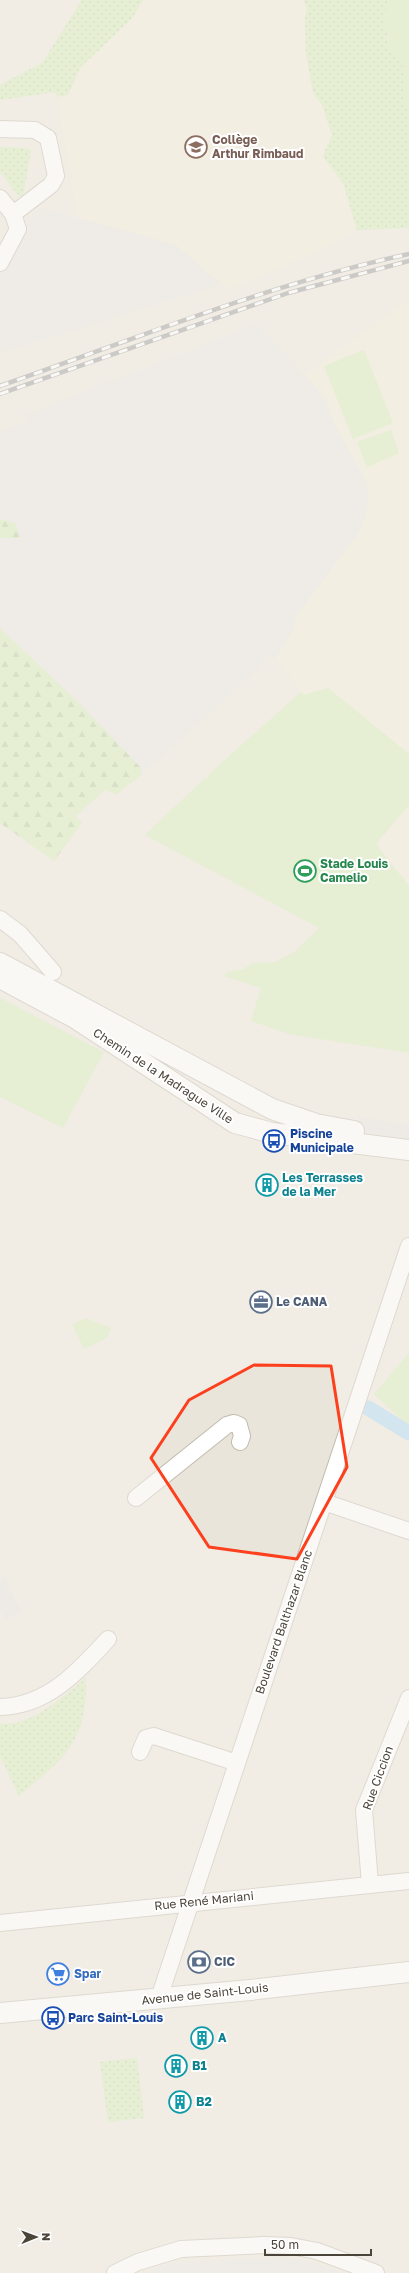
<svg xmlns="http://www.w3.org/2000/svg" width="409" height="2273" font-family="'Golos Text',sans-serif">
<defs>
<pattern id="grass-dots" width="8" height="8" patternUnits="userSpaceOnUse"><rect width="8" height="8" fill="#d2eab5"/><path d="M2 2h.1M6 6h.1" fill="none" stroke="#b6ca9c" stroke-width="1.8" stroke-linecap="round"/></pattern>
<pattern id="forest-firs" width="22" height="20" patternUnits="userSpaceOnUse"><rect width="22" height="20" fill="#d2eab5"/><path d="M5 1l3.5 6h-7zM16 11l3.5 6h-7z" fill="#b6ca9c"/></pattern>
</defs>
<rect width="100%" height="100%" fill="#f6f3ec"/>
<path fill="#eae5da" d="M0,0H409V2273H0Z"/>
<path fill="#e6e2dd" d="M38,207L176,245L221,284L0,353V270Z
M257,324L325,398L332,419L366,481L368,493L366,517L360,531L295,618V627L276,658L269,655L256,670L141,775V768L0,738V432L28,422L26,415Z
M286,2257L319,2264L343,2273H147L167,2264Z"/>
<path fill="#efe8d6" d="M143,0H304L307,9L305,19L306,54L313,92L322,104L332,135L323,156L343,183L357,230L325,249L228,289L226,283L221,284L176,245L77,217L57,97L68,95L80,68L133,17Z
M409,299V754L328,688L304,695L276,658L295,627V618L360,531L366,516L368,493L366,481L332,419L325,398L305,375Z
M409,805V886L376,844Z"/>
<path fill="url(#grass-dots)" d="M82,0H143L133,17L80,68L68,95L57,97L56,92L0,100V85L42,63Z
M304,0H390L387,45L406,71L405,104L409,109V228L357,230L343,183L323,156L332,135L322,105L313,92L306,54L305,19L307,9Z
M0,147L26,148L31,151L23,197L17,194L0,172Z
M86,1678C87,1743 65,1757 19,1796L0,1756V1724C31,1727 64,1696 86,1678Z
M137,2058L144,2118L108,2122L100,2062Z"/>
<path fill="url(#forest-firs)" d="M0,519L15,523L20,538H0Z
M0,628L80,704L141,768V775L117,794L105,790L76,816L82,823L54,861L0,823Z"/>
<path fill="#d2eab5" d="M390,0H409V109L405,104L406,71L387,45L389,36L384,26L386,9Z
M364,350L393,423L353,439L324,366Z
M391,430L399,453L367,467L357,442Z
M328,688L409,754V805L376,844L409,886V1053L289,1034L251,1021L261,988L224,976L228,972L244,969L252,963L275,962L294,952L319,928L145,835L205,778L206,779L210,776L209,774L301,692L304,695Z
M0,998L104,1052L63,1128L0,1097Z
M85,1318L111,1328L107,1338L84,1349L72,1325Z
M409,1353V1427L374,1394Z"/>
<path fill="#e5e3e0" d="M359,1117L409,1125V1139L361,1132Z
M6,1576L10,1583L7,1585L21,1611L5,1620L0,1611V1580Z"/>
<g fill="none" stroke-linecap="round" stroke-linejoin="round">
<path stroke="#a9d4f2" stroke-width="15" d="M368,1408L409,1433"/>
<g stroke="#c2bbae" stroke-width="18">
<path id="minor" d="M0,129L35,130L48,138L56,176L51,185L13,214
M0,198L13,214L18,229L0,263
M0,919L20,934L53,972
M136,1498L227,1425L234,1423L239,1425L242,1436L240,1442
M324,1502L409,1531
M0,1707C47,1706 78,1672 108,1639
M140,1752L146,1738L154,1736L237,1763
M370,1884L364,1810L409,1698
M0,1923L409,1881
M159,1998L409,1246
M115,2273L138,2262L181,2249L264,2245L291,2246L317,2251L376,2273"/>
</g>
<g stroke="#c2bbae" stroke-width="22">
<path id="tertiary" d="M0,963L272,1109L316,1124L354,1131
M0,978L75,1018L235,1123L272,1133L409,1150
M0,2013L250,1990L409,1972"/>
</g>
<use href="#minor" stroke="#fff" stroke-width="16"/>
<use href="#tertiary" stroke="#fff" stroke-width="20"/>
<g stroke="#9a9a9a" stroke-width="4.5">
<path id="rail" d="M0,386C135,339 269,284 409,254
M0,394L288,293L409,261"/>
</g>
<use href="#rail" stroke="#fff" stroke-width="3" stroke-dasharray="9" stroke-linecap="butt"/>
</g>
<path d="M0 0H409V2273H0ZM254,1365L331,1366L347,1467L297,1559L209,1547L151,1458L189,1400Z" fill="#f6f3ec" fill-opacity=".55" fill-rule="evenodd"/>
<path fill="none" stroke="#fc3f1d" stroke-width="3" stroke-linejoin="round" d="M254,1365L331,1366L347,1467L297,1559L209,1547L151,1458L189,1400Z"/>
<defs>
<g id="school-ring" transform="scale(1.15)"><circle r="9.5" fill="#fff" stroke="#8d6e63" stroke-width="1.5"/><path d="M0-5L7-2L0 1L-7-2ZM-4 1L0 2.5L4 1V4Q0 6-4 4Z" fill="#8d6e63"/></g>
<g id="stadium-ring" transform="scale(1.15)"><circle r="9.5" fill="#fff" stroke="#2e9e5b" stroke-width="1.5"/><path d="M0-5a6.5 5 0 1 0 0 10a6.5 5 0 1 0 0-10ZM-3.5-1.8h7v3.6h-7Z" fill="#2e9e5b"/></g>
<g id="bus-ring" transform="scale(1.15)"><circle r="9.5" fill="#fff" stroke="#1a4fb4" stroke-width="1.5"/><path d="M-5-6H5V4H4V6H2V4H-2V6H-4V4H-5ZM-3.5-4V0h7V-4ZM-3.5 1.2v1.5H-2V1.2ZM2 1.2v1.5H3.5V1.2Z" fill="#1a4fb4"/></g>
<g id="building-ring" transform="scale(1.15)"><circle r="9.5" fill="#fff" stroke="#0f9aa8" stroke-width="1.5"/><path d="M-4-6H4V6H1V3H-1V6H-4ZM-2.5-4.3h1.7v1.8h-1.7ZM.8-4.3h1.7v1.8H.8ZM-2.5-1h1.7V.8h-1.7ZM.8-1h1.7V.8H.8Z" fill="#0f9aa8"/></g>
<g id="office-ring" transform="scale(1.15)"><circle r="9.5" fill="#fff" stroke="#5c6f8a" stroke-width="1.5"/><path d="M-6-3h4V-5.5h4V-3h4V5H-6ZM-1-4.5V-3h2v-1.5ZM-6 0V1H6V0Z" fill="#5c6f8a"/></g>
<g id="bank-ring" transform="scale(1.15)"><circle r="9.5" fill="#fff" stroke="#5c6f8a" stroke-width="1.5"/><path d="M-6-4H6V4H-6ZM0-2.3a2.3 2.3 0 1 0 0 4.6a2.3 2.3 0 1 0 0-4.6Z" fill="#5c6f8a"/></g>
<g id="supermarket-ring" transform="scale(1.15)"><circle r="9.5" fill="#fff" stroke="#3f7fe0" stroke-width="1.5"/><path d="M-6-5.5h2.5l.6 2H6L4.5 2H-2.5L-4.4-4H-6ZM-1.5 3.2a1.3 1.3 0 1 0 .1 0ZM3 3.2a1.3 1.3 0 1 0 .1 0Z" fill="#3f7fe0"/></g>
</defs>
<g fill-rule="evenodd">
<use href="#school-ring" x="196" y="147"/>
<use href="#stadium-ring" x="305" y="871"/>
<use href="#bus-ring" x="274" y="1141"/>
<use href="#building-ring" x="267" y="1185"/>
<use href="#office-ring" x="261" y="1302"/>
<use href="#bank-ring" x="199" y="1962"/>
<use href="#supermarket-ring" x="58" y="1974"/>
<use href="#bus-ring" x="53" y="2018"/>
<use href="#building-ring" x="202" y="2038"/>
<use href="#building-ring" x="176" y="2066"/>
<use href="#building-ring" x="180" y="2102"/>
</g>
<g text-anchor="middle" stroke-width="4" stroke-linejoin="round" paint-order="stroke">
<g font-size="12" font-weight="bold" fill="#785e54" stroke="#fff" text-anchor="start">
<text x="212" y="144">Collège<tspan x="212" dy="14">Arthur Rimbaud</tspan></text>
</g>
<g font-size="12" font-weight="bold" fill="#27864d" stroke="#fff" text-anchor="start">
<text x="320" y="868">Stade Louis<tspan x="320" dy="14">Camelio</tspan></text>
</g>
<g font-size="12" fill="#4b4439" stroke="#fff">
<text transform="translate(163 1076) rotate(33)" y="4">Chemin de la Madrague Ville</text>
<text transform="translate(284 1622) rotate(-71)" y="4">Boulevard Balthazar Blanc</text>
<text transform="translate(378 1778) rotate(-70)" y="4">Rue Ciccion</text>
<text transform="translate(204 1901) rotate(-6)" y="4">Rue René Mariani</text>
<text transform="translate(205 1994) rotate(-6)" y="4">Avenue de Saint-Louis</text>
</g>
<g font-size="12" font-weight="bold" fill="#164399" stroke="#fff" text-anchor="start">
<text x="290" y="1138">Piscine<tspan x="290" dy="14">Municipale</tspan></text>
<text x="68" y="2022">Parc Saint-Louis</text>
</g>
<g font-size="12" font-weight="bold" fill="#0d838f" stroke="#fff" text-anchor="start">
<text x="282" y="1182">Les Terrasses<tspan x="282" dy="14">de la Mer</tspan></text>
<text x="218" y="2042">A</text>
<text x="192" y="2070">B1</text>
<text x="196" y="2106">B2</text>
</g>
<g font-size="12" font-weight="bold" fill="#4e5e75" stroke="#fff" text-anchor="start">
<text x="276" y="1306">Le CANA</text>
<text x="214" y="1966">CIC</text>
</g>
<g font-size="12" font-weight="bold" fill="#366cbe" stroke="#fff" text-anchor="start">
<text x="74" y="1978">Spar</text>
</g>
</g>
<g transform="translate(36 2237) rotate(89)" stroke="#ffffff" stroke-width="3" paint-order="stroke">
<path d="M0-3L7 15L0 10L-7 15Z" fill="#4b4439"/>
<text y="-6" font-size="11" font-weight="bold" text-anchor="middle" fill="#4b4439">N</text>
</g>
<path d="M265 2249v6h106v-6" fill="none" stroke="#4b4439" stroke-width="2"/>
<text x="271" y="2249" font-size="12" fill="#4b4439" stroke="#ffffff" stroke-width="3" paint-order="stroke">50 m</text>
</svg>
